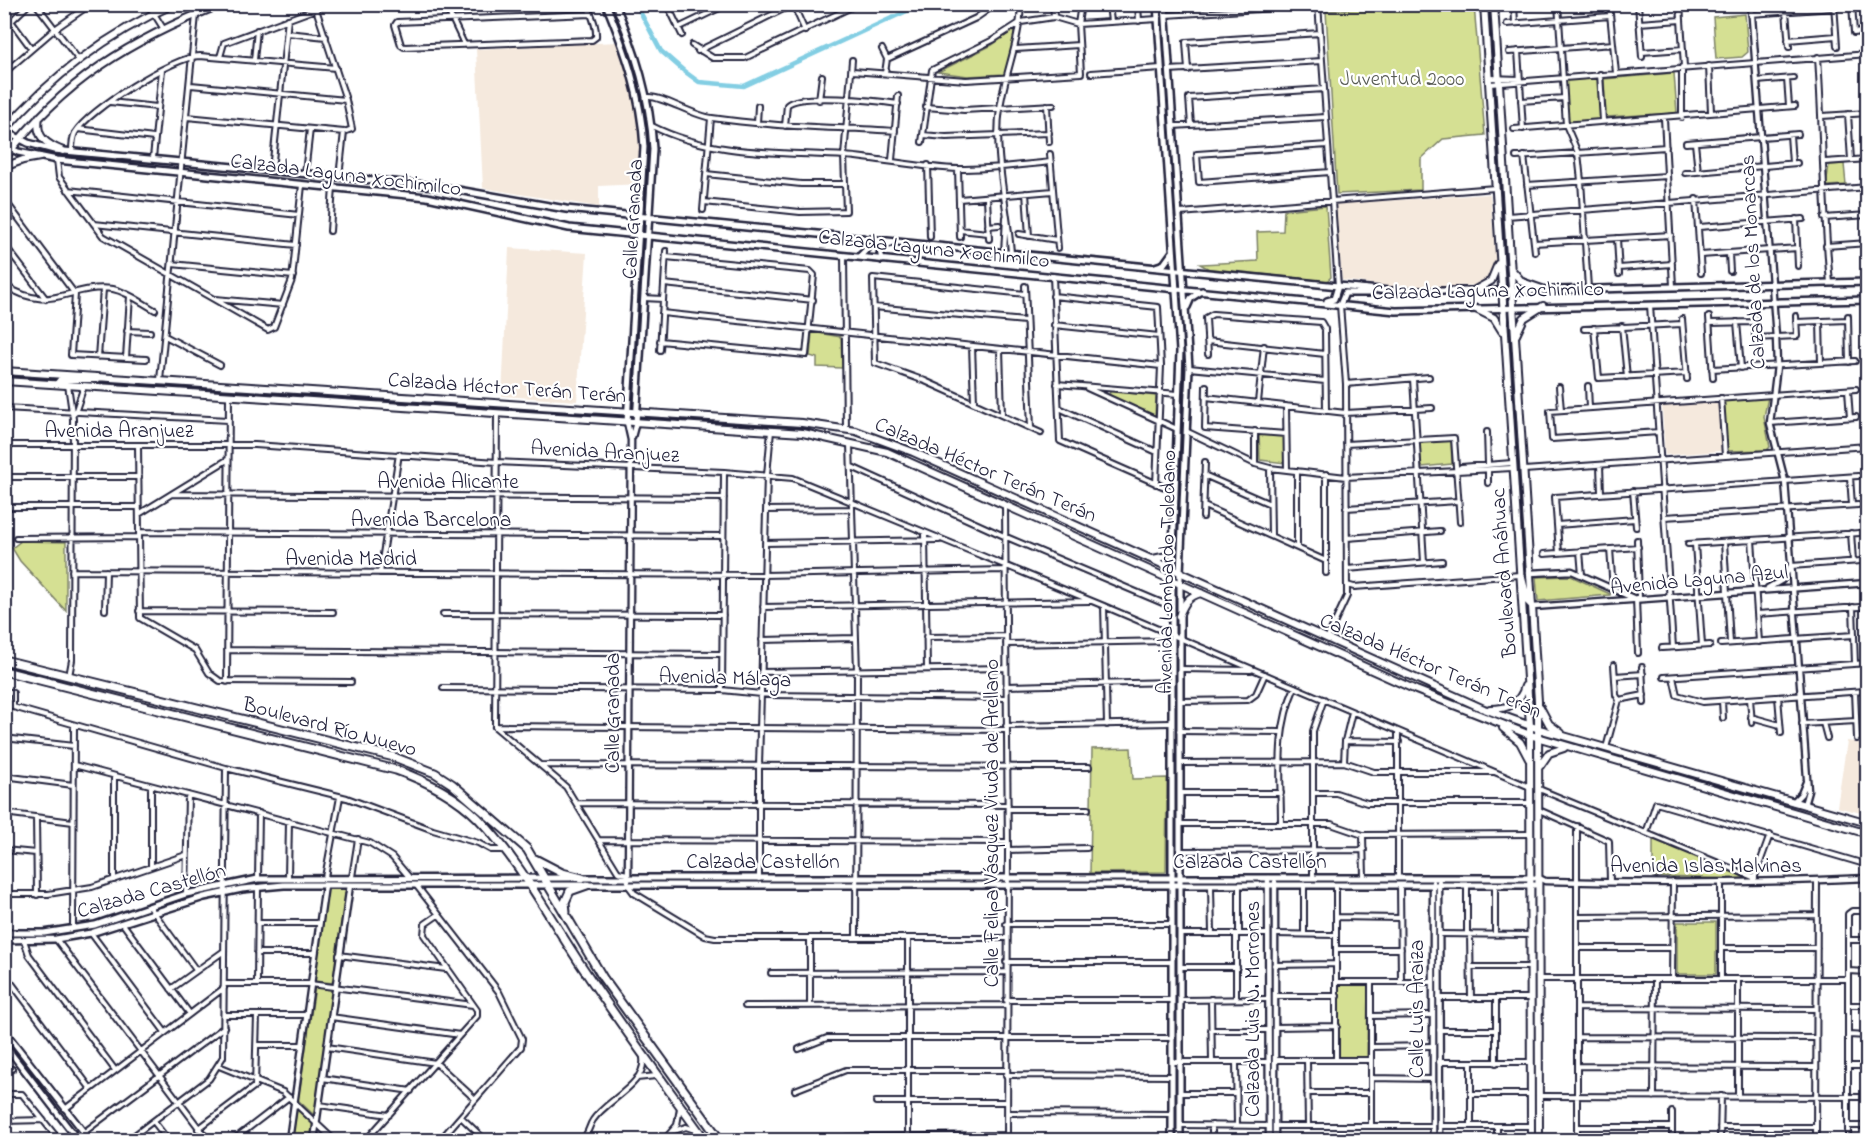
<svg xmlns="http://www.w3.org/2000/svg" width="1872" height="1145" font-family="'Indie Flower',sans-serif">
<rect width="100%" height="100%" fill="#fff"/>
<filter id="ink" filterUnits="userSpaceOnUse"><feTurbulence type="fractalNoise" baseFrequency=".0167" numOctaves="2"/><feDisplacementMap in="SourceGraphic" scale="12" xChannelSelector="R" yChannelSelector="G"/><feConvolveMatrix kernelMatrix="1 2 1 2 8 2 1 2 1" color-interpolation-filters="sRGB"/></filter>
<g filter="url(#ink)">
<path fill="#f5e9dd" d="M618,42L632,82L639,121L640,184L599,186V207L483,188L476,49Z
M1490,194L1496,264L1489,280L1481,285L1402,288L1342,280L1335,204Z
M509,248L587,253L577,401L502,396Z
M1718,402L1721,451L1665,455L1662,405Z
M1847,741L1867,744V772L1861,813L1837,807Z"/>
<path fill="#d5e093" stroke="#7c8167" stroke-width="1.5" d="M1420,4L1474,5L1485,135L1443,139L1421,159V190L1337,194L1326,11Z
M1745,14L1748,52L1742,57L1716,59L1713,17Z
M1014,30L1013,48L1005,74L968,76L938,72L992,45Z
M1674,73L1677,113L1606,117L1604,79Z
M1599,76L1602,120L1568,123L1564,78Z
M1844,164L1846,185L1826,186L1829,165Z
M1326,206L1331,277L1327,281L1209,269L1200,264L1258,261L1257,232L1283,231L1284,210Z
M812,332L841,337L842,368L817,367V358L810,356Z
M1110,391L1156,396L1155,416L1109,396Z
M1768,397L1764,417L1770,447L1767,450L1727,451L1724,401Z
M1259,432L1286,434L1285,463L1260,460Z
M1451,440L1452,464L1422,467L1419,442Z
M21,541L66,542V611L20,561L12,548Z
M1571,576L1610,594V595L1538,601L1536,577Z
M1131,748L1133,779L1167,778L1166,872L1090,873L1092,749Z
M1653,837L1748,879L1653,877Z
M326,889H346L333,983L314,981Z
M1677,922H1716V974H1677Z
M1368,983L1367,1057H1337V984Z
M335,986L315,1116L298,1100L315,987Z
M297,1109L315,1123L313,1140H292Z"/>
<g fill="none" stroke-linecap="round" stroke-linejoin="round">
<path stroke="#83cee3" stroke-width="4.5" d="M636,4L661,51L684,71L699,82L744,86L922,4"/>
<g stroke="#22223b" stroke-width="8">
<path id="minor" d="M36,4L78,59
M148,4L163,28
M445,4L464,44
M587,4C591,15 597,25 596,37L592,40L404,47L401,45L395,25L397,22L591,14
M667,4L682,35
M793,4L805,31
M1053,4L1054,17
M1109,4L1111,22
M1138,4L1139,21
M1184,4V14
M1318,4L1338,286
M1514,4L1515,23
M1558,4L1566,125L1578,153L1581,181L1588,288
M1609,4L1616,73
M1638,4L1642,57
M1680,4L1684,67
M1834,4L1837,46
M1852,4L1854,33L1868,31
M1786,11L1789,47
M1751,14L1834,8
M1166,15L1335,4
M11,21L31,48
M1639,23L1681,20
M1507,24L1610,16
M4,28L29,4
M678,28L728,4
M287,33L326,37
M1788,40L1836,36
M692,45L713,58H745L858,4
M882,49L887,59
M1016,49L1079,45
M698,51L794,4
M1518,51L1523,129
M1509,52L1613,44
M1642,52L1683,49
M1818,57C1823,133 1823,208 1830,283
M4,59L11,66
M254,60L257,30
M1709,66L1711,112
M1682,67V117
M1169,70L1322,61
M1188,70L1186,42L1320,33
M853,71L966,80L1081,73L1078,24L1081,4
M4,73L55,29L91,4
M885,73L887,59L976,18L996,4
M1091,73L1161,68
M1600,74L1603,121
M1489,78L1520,79
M1787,79L1789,106
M1757,81L1794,78
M1490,84L1868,54
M191,85L346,100
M648,97C660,95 694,116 712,118C773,127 834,127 895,131
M819,100L822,76
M1521,101L1564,98
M110,102L157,107
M4,104L15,119
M1047,105L1049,142
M926,107L964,110L1053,105
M1848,114L1851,160
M1822,116L1868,113
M187,117L344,132L352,129L346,100L316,9L224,43L220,57
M1664,118L1673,286
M757,123L758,106
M1191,125L1189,98L1324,89
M652,126C711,156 780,152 845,156C883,159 922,168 959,169C990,169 1021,165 1051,162
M785,126L787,105C799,92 878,101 898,104
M1173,126L1326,117
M78,129L154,138
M1514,129L1795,106
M923,135L946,137L1049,133
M1790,135L1792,163
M922,142L932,70L993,40L1021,22L1054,17L1078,24L1158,19
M1686,143L1798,134
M1695,143L1698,172
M1328,145L1197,154L1199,182L1330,172
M72,151C72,145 72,139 75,133C88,110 174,56 200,56L336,68
M1050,154L1058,248
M1524,156L1535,252
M1516,157L1666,147
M153,158L162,70
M57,160L59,177L103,236L268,330L274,327L292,280L302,185
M892,160L898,96
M1825,162L1868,159
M928,165L930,237
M958,169L960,237
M272,170L288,19
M305,173L310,129
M1685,173L1797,163
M706,174L801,184H845
M339,177L344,132
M1527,185L1667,176
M68,190L299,215
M1026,193L1029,236
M987,198L989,239
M4,199L75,294L71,355L146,359
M959,199L1053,191
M1696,199L1701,273
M704,202L800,212L846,211L844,156L852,60
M703,210L711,118
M1180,213L1495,188
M1507,216L1868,187
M1824,218L1868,215
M1796,219L1798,266
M94,224L296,245
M988,226L999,225
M1699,227L1803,219
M960,230L988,233
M330,231L333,187
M1019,234L1057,240
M1617,238L1619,274
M1534,243L1671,235
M4,244L46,299
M1826,246L1868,243
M1004,253L1006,217
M1011,253C1008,207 993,154 1000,108C1005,72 1020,41 1021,4
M1729,254L1730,271
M1701,255L1797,248
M844,256L846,429
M172,264L293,276
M1619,268L1672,264
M1053,276L1060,441L1169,489
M664,284L813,300
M4,285C53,316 68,283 113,289C128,292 142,303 155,310
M1025,286L1031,428
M1025,294L873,278L875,363L925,381L1041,433
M1053,296L1158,307L1161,366L1156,484
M644,298L663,299
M215,299L283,305
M1650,305L1673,647
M874,307L1025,321
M662,313L1161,366
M1848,316L1849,362
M1709,317L1713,378
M1755,317V338L1797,336L1796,316
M1682,319L1687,379
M1820,321L1821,363
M1737,322L1741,368
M1796,322L1848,320
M1710,323L1754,322
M1054,325L1159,336
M1622,326L1627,377
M1594,328L1599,378L1687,373
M1584,329L1682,324
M127,331L150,332
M165,336L220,365
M660,341L806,355L814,275L810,271L666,257
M1207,341L1325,354
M972,346L974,402
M1000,349L1002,415
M660,350L666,251
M1208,354L1206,318L1213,314L1321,322L1325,329L1326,411
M98,357L103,289
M126,358L130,296
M1189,368L1325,381
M1712,369L1855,361
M1413,379L1424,562
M160,380L196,15
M1057,384L1178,394
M1346,384L1429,377
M68,385L73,419L72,660L69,676
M1206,386L1205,428L1286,434
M1588,386L1589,408
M1559,387L1561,410
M1087,388L1177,429
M1848,390L1850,418
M1206,397L1346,413L1432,408
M1721,398L1725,456
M1258,402L1264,346
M1286,406L1287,470
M4,408L228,420
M1059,408L1157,452
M75,413L84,386
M1770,423L1856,417
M1186,431L1255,464L1270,468L1346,477L1512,468
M1255,431V464
M1487,432L1488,464
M1659,432L1552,439L1550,411L1856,389
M850,444L857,671L856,938
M1346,444L1454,438L1460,522
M4,445H255L497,462L724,472L793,478L1104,606L1530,787
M138,445L140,618L195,650L209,673L220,681L351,682
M1600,465L1601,493
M852,467L1004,536L1172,607
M1270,468L1271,535
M1457,470L1461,467L1512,463
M1488,470V483
M1524,470L1868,446
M1297,471V547
M1326,474V573
M1204,475L1270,504
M4,477H139
M1850,477L1852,505
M1633,491L1636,527
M172,494L724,498
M1005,506L1008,850L1007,1140
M1204,506L1326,561
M6,507H139
M1346,508L1458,501
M766,510L852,509
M139,514L227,460
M1203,517L1205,462
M1664,517L1858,505
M1557,525L1635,519
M139,532L723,536
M925,533L927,669
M1851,533L1853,561
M16,538L139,537
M1347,538L1440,531
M1637,540L1639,598
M1752,540L1759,642
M1724,542L1730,643
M765,543L939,540
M1688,544L1860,533
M1695,544L1702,645
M1610,549L1613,590
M1580,551L1582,575
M1559,553L1555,497L1858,476
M1544,554L1638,547
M1791,566L1861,561
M1347,569L1442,561
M72,571L764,575L1005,570
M380,573L399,454
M1347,585L1354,587L1520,575
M1636,598L1638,653
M1104,606L1107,725
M763,607L1089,601
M1853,607L1855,664
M105,610L106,571
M139,611L333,612
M443,614L723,615
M1757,614L1860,607
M926,637L1006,636
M1327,639L1347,596L1346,384L1340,305
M762,640L855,638
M1006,644L1172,641
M1721,644L1854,635
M1662,648L1710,645
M227,650L722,654
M1642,667L1644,703
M1180,669L1251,670
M761,672L1006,668
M1615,676L1643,674
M1664,677L1868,663
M1673,677L1677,695L1703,702L1865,691
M227,682L229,396
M1006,686L1172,682
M443,688L722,690L771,695L1006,698
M4,690L13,693V707L226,768L347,798L433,830L478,843L491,850H504
M722,690L724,472
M1855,692L1857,739
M1778,697L1781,733
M1750,699L1752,723
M1619,700L1644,695
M1180,701L1248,700L1256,694L1265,674
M1722,701L1723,718
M1751,717L1780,725
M1823,723L1827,738
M1802,724L1856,721
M495,726L1006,730
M495,726L497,413
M1006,726L1172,723
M495,727L566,787L618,872L628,874
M1179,731L1280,732
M4,738L74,746
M1345,741L1399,742
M1606,748L1619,700L1616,695L1614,665
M1344,762L1345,741L1352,712
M1180,763L1344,762L1374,772H1492
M74,765L370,843L392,857L409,877
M541,765L1089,767
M4,776L73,785
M114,776V880
M151,786V866
M1539,789L1755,878
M1180,793H1281
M1313,793H1336L1367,803H1530
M576,803L1008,805
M1008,809H1088
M1539,810L1609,841L1610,882
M4,813L73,822
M36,817L37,895
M1281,823C1281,776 1275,731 1295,687
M1180,824H1331L1363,835L1531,834
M1646,833L1656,803L1868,865
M1363,835L1364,878
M599,840L1008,842
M4,850L36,853
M1008,850L1087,848
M1179,851L1364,850
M288,877L289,821
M325,877L340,797
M352,877L358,839
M1398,877V732
M1313,878V731L1324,699
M258,879L259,813
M759,879V766L767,475L771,431
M1754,879L1770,835
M416,885L499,992L522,1039L521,1047L440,1140
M628,885L634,893L705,936L715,938H1006
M1336,885V1059
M1400,885L1401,982
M1467,885V934
M1495,885V934
M1211,886L1212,934
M1239,886V934
M1304,886V934
M4,894H48L92,887L186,855
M186,894L188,795
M150,907L196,970
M1336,917L1400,918
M1577,917L1817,915
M258,923H319
M123,924L190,1014
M1006,924H1172
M73,928L74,726
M91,933L165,1032
M1180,934H1268
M1236,934V998
M1275,934L1336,935
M1439,934L1530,935
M1470,934L1471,999
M810,938V1005
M908,938V1140
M56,939L208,1140
M24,940L29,955L115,1070
M1848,940H1868
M1577,948H1672
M1721,948H1817
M1336,949H1401
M257,953H315
M339,955L446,969
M1006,962H1172
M1274,965L1336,964
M1180,967H1237
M1471,967H1530
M1848,971L1868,972
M4,973L91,1089
M771,973L1006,972
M1538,979H1848
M1672,979L1673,882
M1721,979V882
M1738,979V1096
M1337,982H1433
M257,983L258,887
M224,984H310L473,1005
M171,989L224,951
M1275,996H1337
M1439,998H1530
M1496,998V1063
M1211,999L1212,1062
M1006,1000H1172
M1181,1000L1268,999
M1848,1005H1868
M745,1006L1006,1005
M1577,1008L1816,1009
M224,1015H306
M1371,1016L1432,1015
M331,1017L460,1035
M1275,1027L1337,1026
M1211,1030H1268
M1439,1030H1496
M1848,1035L1868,1036
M1577,1037L1816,1038
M257,1045H302
M327,1047L436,1063L475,1099
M1371,1047L1433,1046
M799,1049L827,1038H1172
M1275,1060H1371
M1307,1060L1308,1126
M1172,1062H1269
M1236,1062L1237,1125
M1439,1062H1531
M219,1066L283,1092L334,1140
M1577,1066L1816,1067
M1848,1066H1868
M4,1071L12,1069
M1006,1075L1172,1076
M322,1078L411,1091
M637,1078L656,1076
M1371,1078L1433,1079
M795,1090L846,1070H1006
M1180,1093H1236
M1307,1093H1371
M4,1094H22L59,1140
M1472,1094H1531
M1539,1096L1868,1097
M1654,1097L1655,979
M876,1102H1007
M319,1105L389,1115
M65,1109L224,988
M1672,1112V1140
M1007,1113L1172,1114
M461,1117L485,1140
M4,1121L43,1120
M154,1122L168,1140
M1180,1125L1269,1126
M1212,1125V1140
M1275,1126H1433
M1371,1126V982
M1440,1126H1530
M1471,1126V1063
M1497,1126V1140
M1848,1126H1868
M1577,1127H1672
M1720,1127H1816
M198,1129L255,1086L257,1015
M674,1131L686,1127L695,1130
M83,1133L224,1027
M372,1135L378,1140
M847,1137L1007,1135
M128,1140L209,1079L223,1057L226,768
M233,1140L289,1097
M366,1140L477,1016V1010L424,935L425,924L438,915
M581,1140C589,1135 588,1127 593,1120C606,1100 647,1084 643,1058
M664,1140L677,1125L680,1108
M1577,1140V826
M1720,1140L1721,1096
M1816,1140L1817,880
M1848,1140V914L1852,911H1868"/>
</g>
<g stroke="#22223b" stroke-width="9">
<path id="tertiary" d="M1751,4L1776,337L1777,366L1770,423L1785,481L1808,791L1804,805
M627,422L631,440L628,881
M632,437L636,422
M1530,573L1572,571L1633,598
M1768,588L1782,580L1791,566
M1533,607L1868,583
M1793,802L1801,794L1806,782
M1268,878L1269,1140
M1539,878L1545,881C1653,884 1760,883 1868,878
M1275,882V1140
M1439,882L1440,1140
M4,1030L90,1140
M4,1044L78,1140
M289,1140L325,885
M314,1140L350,885
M1433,1140V882"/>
</g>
<g stroke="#22223b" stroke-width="10">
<path id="secondary" d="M606,4C626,52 641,95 644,147L627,422
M615,4C636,52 650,97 653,149L636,422
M1157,4L1180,351L1172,579V1140
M1165,4L1189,368L1180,573V1140
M5,131L28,143L54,150L435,186L566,209L1389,291H1520L1868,282
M4,145L18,152L57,160L427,197L569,228L1396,311L1868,300
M860,256L867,249L863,238
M882,260L880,250L884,245L891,243
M1155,267L1164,264L1172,253
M1327,301L1334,299L1338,286
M1340,305L1345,293H1369
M1187,307L1191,298L1202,291
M581,878H1534
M4,933H44L95,925L186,894L258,879L571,878
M4,940L56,939L91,933L204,897L242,889L284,885H1535"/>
</g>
<g stroke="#22223b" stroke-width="10">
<path id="primary" d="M1484,4L1530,726L1531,1140
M1494,4L1538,701L1539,1140
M39,117C35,137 46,144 63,151
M4,131C52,75 107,34 174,4
M4,159C63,80 133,39 222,4
M4,167L23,160L40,157
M1511,269L1522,282L1545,290
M1473,291L1491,281L1498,264
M1474,308L1494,318L1502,331
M1516,335L1524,318L1543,306
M4,371L802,423L856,431L913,452L1484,709L1539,729L1868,823
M4,381L803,433L887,452L1416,690L1530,735L1868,834
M57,384L61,379H97
M1153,559L1167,556L1174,543
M1522,578L1528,602L1533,607
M1179,616C1184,604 1188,596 1201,593
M1540,707L1549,724L1561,733
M1490,709C1508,709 1520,704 1525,686
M1503,728L1520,742L1529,759
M1540,766L1549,753L1564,748"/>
</g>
<g stroke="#22223b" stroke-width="11">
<path id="trunk" d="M4,660L394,757L435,773L452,784L527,849L603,978L720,1140
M4,671L396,770C427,781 455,795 478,818C520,861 550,919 583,968C622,1027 664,1083 705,1140
M535,859L562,873L582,878
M566,912L565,902L570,891L587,885"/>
</g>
<use href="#minor" stroke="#fff" stroke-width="4"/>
<use href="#tertiary" stroke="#fff" stroke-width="4.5"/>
<use href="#secondary" stroke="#fff" stroke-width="5"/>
<use href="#primary" stroke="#fff" stroke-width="6"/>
<use href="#trunk" stroke="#fff" stroke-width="7"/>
</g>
</g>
<g text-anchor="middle" stroke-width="4.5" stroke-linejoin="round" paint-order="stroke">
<g font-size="21" fill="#585b55" stroke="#fff">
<text x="1402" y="85">Juventud 2000</text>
</g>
<g font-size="21" fill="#22223b" stroke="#fff">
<text transform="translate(346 174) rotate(7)" y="7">Calzada Laguna Xochimilco</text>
<text transform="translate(632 219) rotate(-87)" y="7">Calle Granada</text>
<text transform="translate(934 248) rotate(6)" y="7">Calzada Laguna Xochimilco</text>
<text transform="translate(1752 262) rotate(-93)" y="7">Calzada de los Monarcas</text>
<text transform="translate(1488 290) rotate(-1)" y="7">Calzada Laguna Xochimilco</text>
<text transform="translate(507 387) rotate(4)" y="7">Calzada Héctor Terán Terán</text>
<text x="119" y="437">Avenida Aranjuez</text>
<text transform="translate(605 451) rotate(3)" y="7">Avenida Aranjuez</text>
<text transform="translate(986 469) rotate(23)" y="7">Calzada Héctor Terán Terán</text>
<text x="448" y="488">Avenida Alicante</text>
<text x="431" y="526">Avenida Barcelona</text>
<text x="351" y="565">Avenida Madrid</text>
<text transform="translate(1166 572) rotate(-89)" y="7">Avenida Lombardo Toledano</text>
<text transform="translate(1503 573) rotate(-94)" y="7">Boulevard Anáhuac</text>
<text transform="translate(1699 579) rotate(-5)" y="7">Avenida Laguna Azul</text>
<text transform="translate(1431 665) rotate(23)" y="7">Calzada Héctor Terán Terán</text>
<text transform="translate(725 677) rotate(2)" y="7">Avenida Málaga</text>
<text transform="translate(612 713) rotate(-90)" y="7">Calle Granada</text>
<text transform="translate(330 726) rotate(15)" y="7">Boulevard Río Nuevo</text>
<text transform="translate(991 823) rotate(-90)" y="7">Calle Felipa Vásquez Viuda de Arellano</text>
<text x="763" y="868">Calzada Castellón</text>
<text x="1250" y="868">Calzada Castellón</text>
<text x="1706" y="872">Avenida Islas Malvinas</text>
<text transform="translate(151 890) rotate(-16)" y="7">Calzada Castellón</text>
<text transform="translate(1252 1009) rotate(-90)" y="7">Calzada Luis N. Morrones</text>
<text transform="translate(1416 1009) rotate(-90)" y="7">Calle Luis Araiza</text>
</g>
</g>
<rect width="1872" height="1145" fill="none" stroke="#fff" stroke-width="24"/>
<rect x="12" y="12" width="1848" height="1121" fill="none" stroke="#22223b" stroke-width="2" filter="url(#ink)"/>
</svg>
